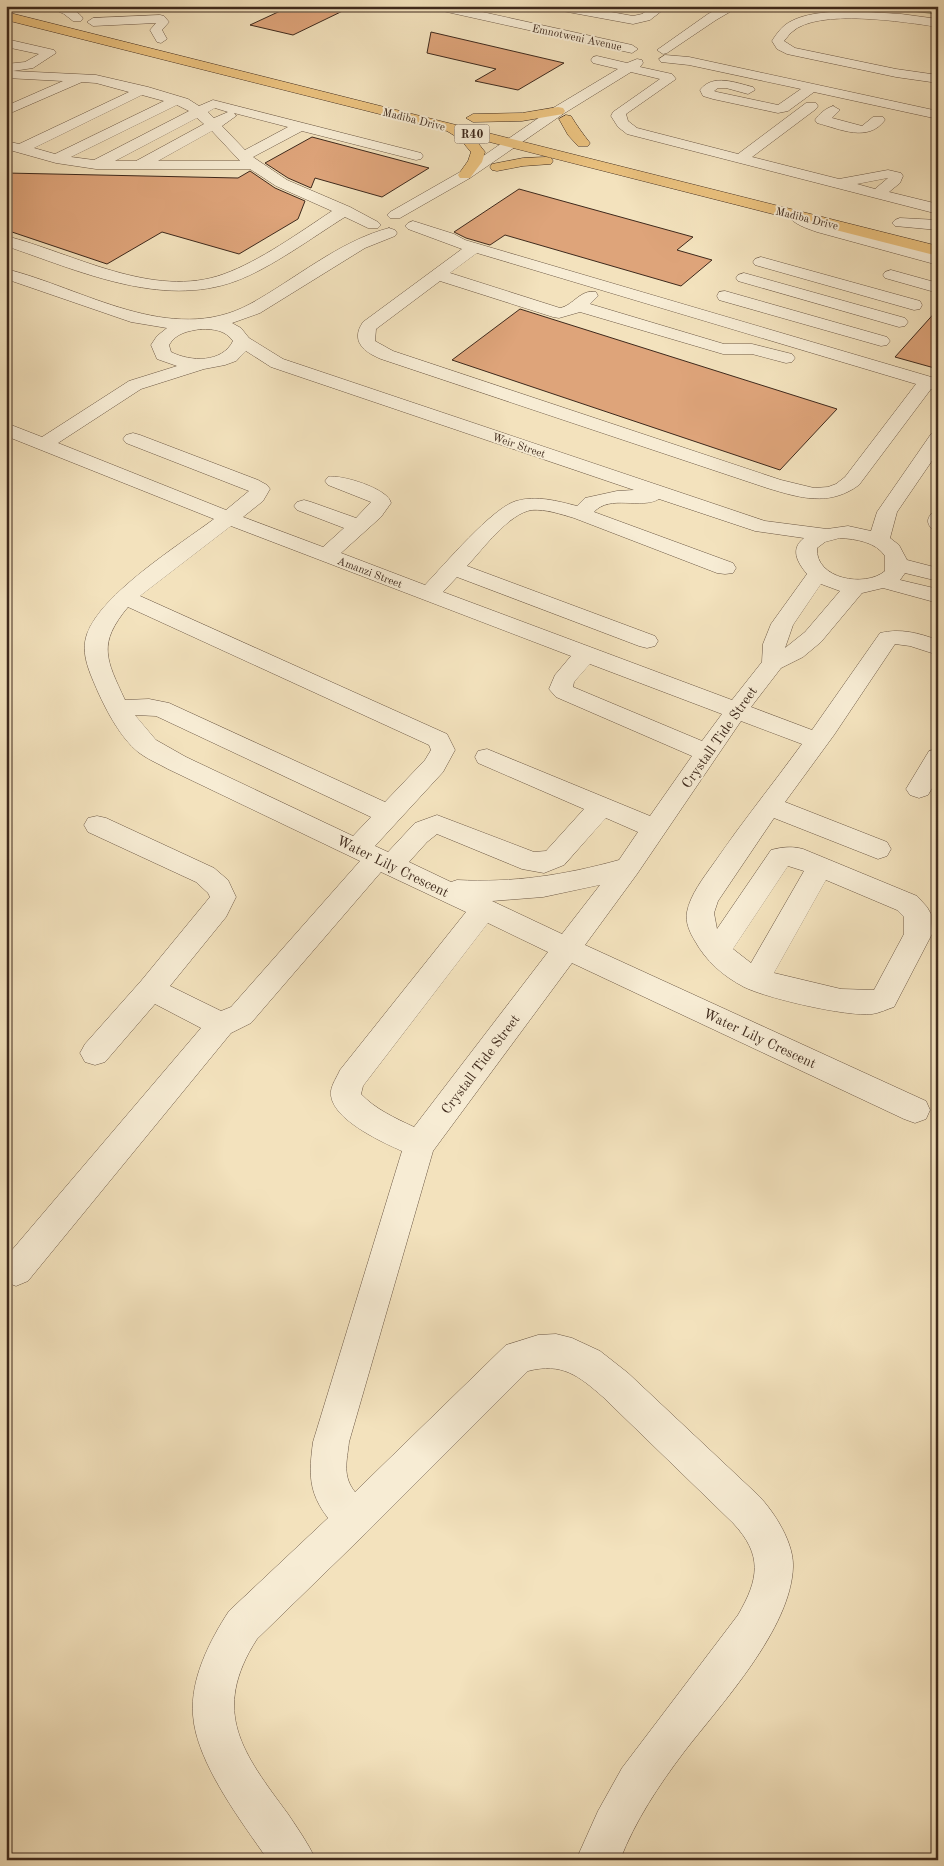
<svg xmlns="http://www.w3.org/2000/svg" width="944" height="1866" font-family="'Old Standard TT',serif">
<rect width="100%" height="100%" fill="#f3e2bd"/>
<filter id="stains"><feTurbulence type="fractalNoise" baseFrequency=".004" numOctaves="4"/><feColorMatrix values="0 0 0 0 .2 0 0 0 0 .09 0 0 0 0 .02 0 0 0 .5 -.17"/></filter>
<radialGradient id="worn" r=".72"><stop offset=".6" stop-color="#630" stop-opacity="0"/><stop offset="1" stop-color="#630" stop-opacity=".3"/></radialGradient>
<path fill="#b8c493" stroke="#7b7658" d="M865,6H938V14Z"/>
<path fill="#dea47a" stroke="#3e291c" d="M291,6H353L293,35L250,25Z
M431,32L564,63L518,90L475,81L496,69L427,53Z
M312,137L429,168L382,197L315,178L311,188L288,178L265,163Z
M250,171L275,188L305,201L298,219L239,254L162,232L107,264L6,230V173L238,178Z
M519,189L693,237L677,250L712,260L681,286L505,235L490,245L466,238L454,232Z
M520,309L837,409L780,470L452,360Z
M938,309V369L895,357Z"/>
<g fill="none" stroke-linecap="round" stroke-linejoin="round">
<g stroke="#6b5744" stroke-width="1">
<path id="minor" d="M46,6C61,6 73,6 83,18L81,21H73L64,14Z
M432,6H455L632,45L638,49L632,53L438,10Z
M551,6H578L633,16L642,14L654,6H668L650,20L633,24L557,10Z
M724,6H740L716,20L667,53L663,54L657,50L708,14Z
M851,11L901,14L938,19V27C905,22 817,8 792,32C789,34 787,38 784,41L795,48L896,69L938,75V83L896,77L787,54L777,49L772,41C775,36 780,29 785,25C803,12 830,12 851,11Z
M160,15L164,16L169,22L162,30L167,39L161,43L157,42L150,30L156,23L93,26L87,22L93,18Z
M6,39L54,50L56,53L33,68L13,71L96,75L148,87L188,99L199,106L213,100L421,153L423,156L421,159L416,160L302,131L253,157L287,180L350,207L378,222L381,225L378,228H368L345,217C313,237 271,268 236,281C161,309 77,270 6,246V236C73,253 154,300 224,274C260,261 300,232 332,211L276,186L250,169H96L56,163L6,149V141L19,144L129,92L96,83L82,82L6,115V106L63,81L6,78V64L25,62L39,54L6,47ZM142,95L164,101L55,154L34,148ZM177,105L189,111L94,160L71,157ZM215,108L228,112L214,118L208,112ZM234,113L288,127L245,150L222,126L236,116ZM197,118L204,124L136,161H115ZM212,131L240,161H158Z
M665,55L689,57L938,111V119L814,92L788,111L778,113L713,99L703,96L700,90C713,73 736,83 753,87L755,90L748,94L726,88H718L714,91L717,92L778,105L801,89L689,65L661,62L659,59Z
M597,56L627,63L637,59L642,60L643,63L640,67L672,74L676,79L626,114L628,121L637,128L738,154L806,103H816L818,106L816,109L752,157L839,179L888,170L901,173L903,176L900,183L889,192L938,204V214L627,134L618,127L611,116L613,112L660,79L631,72L563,114L470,178L400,218H390L387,215L390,212L460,172L553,108L618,69L593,63L591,60L593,57ZM888,178L875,189L857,184Z
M833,106L840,110L832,118L862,126L873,117H883L885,120C868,143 840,129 817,123L815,120C819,114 826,108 833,106Z
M795,210L827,226L938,255V265L817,232C806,228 795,225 787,215L790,212Z
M900,218L938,220V230L895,226L892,223L895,220Z
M413,221L454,234L465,240L938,379V390L931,389L859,485C829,507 800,498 767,488L381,359C364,352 350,341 363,322L462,249L408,229L405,226L408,223ZM477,253L916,384L845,477L836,484L828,487L814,488L781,480L393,351L375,341L376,329L440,281L553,317L559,318L580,312L723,354H752L786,363L792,362L795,358L792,354L752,344H724L590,304L598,296L596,292C580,289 574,305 560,308L450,273Z
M389,228L395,230L397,233L395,236L365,248L260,313L232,323L241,328L249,338L283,359L765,521L827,529L848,526L871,531L877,512L931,434L938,432V452L897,512L890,538L899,545L907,560L938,568V581L905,573L900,580L938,589V603L883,588L862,593L821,642L803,657L781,668L751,707L812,730L880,633C901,628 918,633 938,640V655L910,646L895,644L834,735L785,802L887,842L891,849L887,856L878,859L774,818L718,901L714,913L717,929L771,850C782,847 792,846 803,849L917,896L927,907L931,914L932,934L894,1007C887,1009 880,1013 872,1014C847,1017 766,998 744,987C723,976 706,961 695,941C690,933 685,922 687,912C690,895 704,877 714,863C742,822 773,784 802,744L741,721L637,874L585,945L926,1101L930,1110L926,1119L915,1123L904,1119L572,963L433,1151L349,1442C347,1461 342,1476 355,1492L506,1345L538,1335L556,1334L572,1338L600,1351L628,1373L759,1496C775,1513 794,1543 793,1567C791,1629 721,1704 684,1752C659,1785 635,1821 620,1860H576L598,1811L622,1768L738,1615C759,1579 763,1555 733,1523L603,1397C579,1376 562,1362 528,1371L366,1533L257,1639C210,1712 243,1753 288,1814C298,1829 308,1843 316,1860H268C241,1821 196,1762 193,1715C190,1679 210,1640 229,1611L328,1518C308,1492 309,1473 313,1442L402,1151C382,1142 328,1118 331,1091C332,1084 337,1077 340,1070L466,912L381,872L251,1023L231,1033L28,1281L16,1286L6,1282V1257L201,1028L155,1004L105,1062L95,1065L85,1062L80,1053L85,1044L141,981L210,897L208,893L196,882L88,832L84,825L88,818L97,816L106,818L214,868L228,880L236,897L226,917L170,986L221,1011L231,1007L360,861L168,769C159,764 147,759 138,752C121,738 107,712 98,692C90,673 80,654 87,634C101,594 179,545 214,519L6,436V423L42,437L129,381L177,366L157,359L151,345L157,336L167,328L131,322L6,279V269C83,288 171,347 250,304C294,280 339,241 389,228ZM201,329C214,329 225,330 233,341C222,363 191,362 171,352L169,345C176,333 188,331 201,329ZM246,351L271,367L634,490L617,491L585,498L577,506C557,501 537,495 516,501C492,508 444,565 425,585L341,553L381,517L391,503C389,489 341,474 328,477L325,481L328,485L371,502L356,518L311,502L304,500L297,502L294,506L297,510L344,528L323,547L243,517L263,501L270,489L267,485L258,480L140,435L133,433L126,435L123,439L126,443L249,491L226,510L58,443L141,389L204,369L225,365L236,361ZM659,499L755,531L804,538C790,549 797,562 807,574L771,624L763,644L762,662L732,700L443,592L457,577L639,646L647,648L655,646L658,641L655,636L467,566C482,550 509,513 532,510C546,509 560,514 574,518L717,573L725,574L733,573L736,568L733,563L594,512C610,494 641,510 659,499ZM231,526L571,656L555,675L549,689L556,697L692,756L650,816L487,749L478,751L475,757L478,763L584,809L546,851L534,852L437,815L415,823L388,852L375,846L443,772L455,750L447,734L140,596ZM840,538C856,539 876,542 885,556V571C865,588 815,579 817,548L825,542ZM821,584L840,591L805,632L785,648L793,625ZM128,607L429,745L431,750L425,760L385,802L169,703L149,699L125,700C106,659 97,644 128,607ZM590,664L722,714L702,741L573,687L574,682ZM135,715L156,716L371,817L353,836L186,757L156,740ZM606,818L638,832L619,860C565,875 513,883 457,880L451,882L409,862L427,842L437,834L522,869L544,873L564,865ZM788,866L804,871L751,963L733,949ZM826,880L897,910L904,917V934L874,990L841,989L774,973ZM600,885L562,934L492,901L543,897ZM488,923L548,952L414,1127C395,1118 375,1109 361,1094L363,1086Z
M761,257L920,301L922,305L920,309L914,310L755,265L753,262L755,259Z
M891,270L938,283V293L885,278L883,275L885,272Z
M744,273L905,318L908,322L905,326L899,327L738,281L736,278L738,275Z
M725,291L887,337L890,341L887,345L881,346L719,300L717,296L719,292Z
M938,512V530L931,528C927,523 927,519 931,514Z
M938,749V778L928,795L919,798L910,795L906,789L929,751Z"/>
</g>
<g stroke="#3e291c" stroke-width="1">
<path id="major" d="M6,12L938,246V256L474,138L485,152L482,162L470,178H460L458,175L468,161L471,152L460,139L447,131L6,20Z
M558,107L563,108L565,111L563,114L522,121L473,122L466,118L473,114L522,113Z
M566,115L571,116C577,126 583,134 590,143L588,146H578L568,135L559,119Z
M546,157L551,158L553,161L551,164L523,166L497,171L492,170L490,167L492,164L523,158Z"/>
</g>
<use href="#minor" fill="#f7ecd4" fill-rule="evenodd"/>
<use href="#major" fill="#eac17e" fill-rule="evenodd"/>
</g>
<g text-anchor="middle" stroke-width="4" stroke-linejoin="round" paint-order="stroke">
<g font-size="11" fill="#3e291c" stroke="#f7ecd4">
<text transform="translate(577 37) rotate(12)" y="4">Emnotweni Avenue</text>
<text transform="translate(414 119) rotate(14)" y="4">Madiba Drive</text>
<text transform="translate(807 218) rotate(14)" y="4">Madiba Drive</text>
<text transform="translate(519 445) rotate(19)" y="4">Weir Street</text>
<text transform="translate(370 572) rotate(21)" y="4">Amanzi Street</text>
</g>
<rect fill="#f7ecd4" stroke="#766453" stroke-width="1" x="454.5" y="124.5" width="35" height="19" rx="4"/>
<g font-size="12" font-weight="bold" fill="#3e291c">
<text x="472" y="138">R40</text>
</g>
<g font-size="14" fill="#3e291c" stroke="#f7ecd4">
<text transform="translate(719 737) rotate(-55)" y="5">Crystall Tide Street</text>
<text transform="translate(393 866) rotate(26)" y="5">Water Lily Crescent</text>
<text transform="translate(760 1038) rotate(25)" y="5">Water Lily Crescent</text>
<text transform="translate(480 1064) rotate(-53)" y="5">Crystall Tide Street</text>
</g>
</g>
<rect width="944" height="1866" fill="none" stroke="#f3e2bd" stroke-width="25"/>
<rect x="8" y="8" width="929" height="1851" fill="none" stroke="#3e291c" stroke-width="2.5"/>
<rect x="12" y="12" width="919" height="1841" fill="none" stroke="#3e291c"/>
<rect width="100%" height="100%" filter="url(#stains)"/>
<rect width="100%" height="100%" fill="url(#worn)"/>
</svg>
